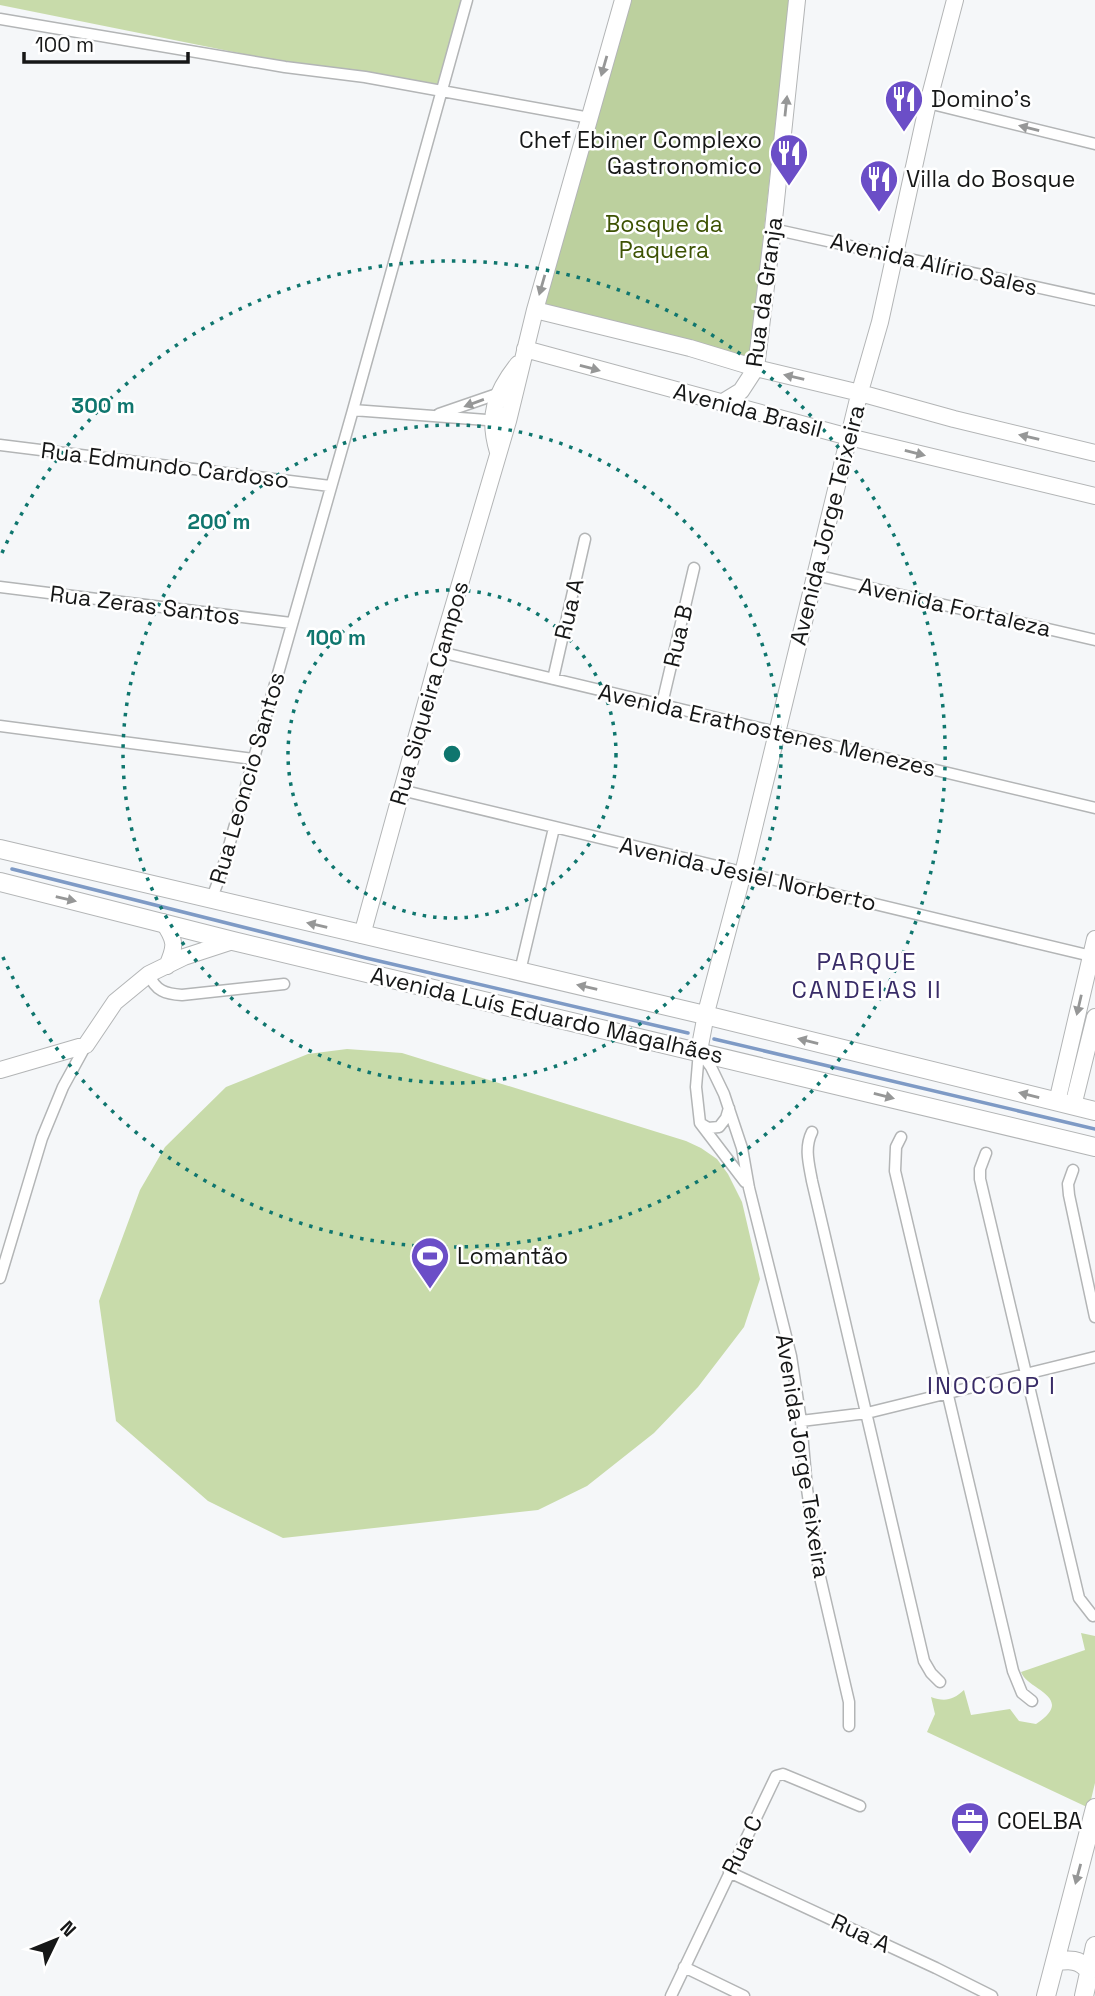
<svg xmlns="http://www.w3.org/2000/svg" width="1095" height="1996" font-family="'Space Grotesk',sans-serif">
<rect width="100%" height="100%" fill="#f5f7f9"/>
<path fill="#c8dbaa" d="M0,0H466L442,94L0,5Z
M347,1049L402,1053L686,1141L701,1148L717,1159L728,1174L742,1202L760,1279L744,1327L698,1387L654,1433L587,1486L538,1510L283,1538L208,1501L116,1421L99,1301L140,1190L165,1147L226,1087L308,1054Z
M1081,1633L1095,1636V1783L1089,1808L927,1732L935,1714L931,1697C945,1702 953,1700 964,1690L971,1715L1010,1709L1019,1721L1036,1724C1077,1697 1027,1690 1021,1672L1085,1650Z"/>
<path fill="#bcd09e" d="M629,0H789L750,359L541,312Z"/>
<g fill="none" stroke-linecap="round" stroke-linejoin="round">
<path stroke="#7e9ac5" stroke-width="3.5" d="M12,869L366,958L688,1033
M714,1039L1095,1129"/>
<g stroke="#b3b5b6" stroke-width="13">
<path id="street" d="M0,19L285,67L365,77L590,118
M928,103L1095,144
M773,229L1095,300
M353,410L467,0
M439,414L500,393L503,394
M0,445L330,486
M815,575L1095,640
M0,587L291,623
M440,652L1095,808
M553,679L585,539
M662,704L694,568
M0,726L253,759
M401,790L1095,957
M211,900L221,874L353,410L500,421
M520,971L554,828
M149,974C155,991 166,994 182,995L284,984
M699,1051L696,1087L700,1123L745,1182
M701,1053L711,1067L724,1094L742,1148L749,1188L791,1356L801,1421L807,1489L820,1577L849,1702V1726
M700,1123L708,1128L719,1127L726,1118L729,1108
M812,1132C804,1148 809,1164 812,1181L924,1661L931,1673L940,1682
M901,1137L896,1147L895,1171L1013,1671L1022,1693L1032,1701
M986,1153L980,1169V1179L1079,1598L1093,1616
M1073,1170L1068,1184L1069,1195L1095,1317
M0,1278L42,1138L63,1087L86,1045
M801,1421L867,1413L1095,1357
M729,1872L936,1968L992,1996
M684,1967L744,1996
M671,1996L776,1776L783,1774L860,1806"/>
</g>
<g stroke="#b3b5b6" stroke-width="18">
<path id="secondary" d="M535,310L690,348L756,368L860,393L954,419L1095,453
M525,349L849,437L1095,496
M723,402L741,391L756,368L773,229L797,0
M498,452C487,416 495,393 518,364
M163,922C176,941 176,946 167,966
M362,935L440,652L508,421L535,310L623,0
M699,1051L707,1009L743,873L859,395L880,322L928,103L955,0
M0,1070L86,1045L115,1002L149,974L184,957L233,941
M1057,1102L1095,939
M1073,1106L1095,1017"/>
</g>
<g stroke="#b3b5b6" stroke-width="20">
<path id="primary" d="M0,849L705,1015L1095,1111
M0,882L233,941L1095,1147
M1055,1962C1069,1959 1080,1959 1089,1971
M1046,1996L1095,1808
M1084,1996L1095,1946"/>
</g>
<use href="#street" stroke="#fff" stroke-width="10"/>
<use href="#secondary" stroke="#fff" stroke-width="16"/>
<use href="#primary" stroke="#fff" stroke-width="18"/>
</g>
<defs><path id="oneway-solid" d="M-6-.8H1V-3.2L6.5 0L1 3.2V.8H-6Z" transform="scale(1.75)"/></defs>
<g fill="#969797">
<use href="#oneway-solid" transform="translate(604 66) rotate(106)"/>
<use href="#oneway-solid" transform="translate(786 106) rotate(-84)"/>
<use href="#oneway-solid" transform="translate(1029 128) rotate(-166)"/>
<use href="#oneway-solid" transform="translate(542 285) rotate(106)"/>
<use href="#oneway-solid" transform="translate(590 368) rotate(15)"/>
<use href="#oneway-solid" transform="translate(794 377) rotate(-167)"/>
<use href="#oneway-solid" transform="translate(474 403) rotate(160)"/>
<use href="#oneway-solid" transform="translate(1029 437) rotate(-167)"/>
<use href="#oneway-solid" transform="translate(915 453) rotate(14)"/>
<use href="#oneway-solid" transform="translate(66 899) rotate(13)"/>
<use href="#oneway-solid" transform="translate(317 925) rotate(-167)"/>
<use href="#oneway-solid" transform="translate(587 987) rotate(-167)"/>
<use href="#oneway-solid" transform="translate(1079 1005) rotate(103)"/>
<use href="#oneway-solid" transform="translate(808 1041) rotate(-166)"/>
<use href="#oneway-solid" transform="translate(1029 1095) rotate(-166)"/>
<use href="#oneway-solid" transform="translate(884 1096) rotate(14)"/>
<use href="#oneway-solid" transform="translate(1078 1874) rotate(105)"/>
</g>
<g fill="none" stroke="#0f766e" stroke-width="3.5" stroke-dasharray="3.5 7">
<circle cx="452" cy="754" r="164"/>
<circle cx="452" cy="754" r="329"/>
<path d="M2 553A493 493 0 1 1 2 955"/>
</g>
<defs>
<g id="restaurant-pin" transform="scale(2.0125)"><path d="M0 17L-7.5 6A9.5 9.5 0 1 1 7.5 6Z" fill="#6b4ec7" stroke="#fff"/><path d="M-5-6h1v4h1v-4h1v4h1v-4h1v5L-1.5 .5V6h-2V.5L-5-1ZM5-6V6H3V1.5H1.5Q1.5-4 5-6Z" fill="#fff"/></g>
<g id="stadium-pin" transform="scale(2.0125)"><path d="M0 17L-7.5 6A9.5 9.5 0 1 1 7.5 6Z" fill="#6b4ec7" stroke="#fff"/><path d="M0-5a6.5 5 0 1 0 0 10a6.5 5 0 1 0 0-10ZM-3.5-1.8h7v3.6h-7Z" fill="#fff"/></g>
<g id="office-pin" transform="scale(2.0125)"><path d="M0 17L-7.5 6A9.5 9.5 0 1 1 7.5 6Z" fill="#6b4ec7" stroke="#fff"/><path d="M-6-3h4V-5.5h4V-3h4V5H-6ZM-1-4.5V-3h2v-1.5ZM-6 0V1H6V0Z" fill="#fff"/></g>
</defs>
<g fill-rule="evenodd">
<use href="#restaurant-pin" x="904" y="99"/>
<use href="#restaurant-pin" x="789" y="153"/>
<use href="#restaurant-pin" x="879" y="179"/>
<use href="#stadium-pin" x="430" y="1256"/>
<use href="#office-pin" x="970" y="1821"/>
</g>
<g text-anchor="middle" stroke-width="5" stroke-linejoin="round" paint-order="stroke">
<g font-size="23" fill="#161717" stroke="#fff" text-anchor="start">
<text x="931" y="107">Domino's</text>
<text x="762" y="148" text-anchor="end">Chef Ebiner Complexo<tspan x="762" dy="26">Gastronomico</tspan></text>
<text x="906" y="187">Villa do Bosque</text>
<text x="457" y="1264">Lomantão</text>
<text x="997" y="1829">COELBA</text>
</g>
<g font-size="23" fill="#3d5203" stroke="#fff">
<text x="664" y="232">Bosque da<tspan x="664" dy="26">Paquera</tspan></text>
</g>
<g font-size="23" fill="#161717" stroke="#fff">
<text transform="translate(934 264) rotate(13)" y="8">Avenida Alírio Sales</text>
<text transform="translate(764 292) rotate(-82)" y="8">Rua da Granja</text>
<text transform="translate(748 410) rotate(15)" y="8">Avenida Brasil</text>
<text transform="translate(165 465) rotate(7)" y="8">Rua Edmundo Cardoso</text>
<text transform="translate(827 525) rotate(-76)" y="8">Avenida Jorge Teixeira</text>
<text transform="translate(145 605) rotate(7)" y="8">Rua Zeras Santos</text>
<text transform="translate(955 607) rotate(13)" y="8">Avenida Fortaleza</text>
<text transform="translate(569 609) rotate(-77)" y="8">Rua A</text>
<text transform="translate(678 636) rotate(-77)" y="8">Rua B</text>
<text transform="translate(429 693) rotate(-74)" y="8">Rua Siqueira Campos</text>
<text transform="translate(767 730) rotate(13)" y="8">Avenida Erathostenes Menezes</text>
<text transform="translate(247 778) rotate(-74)" y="8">Rua Leoncio Santos</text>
<text transform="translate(748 874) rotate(13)" y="8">Avenida Jesiel Norberto</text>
<text transform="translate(547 1015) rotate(13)" y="8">Avenida Luís Eduardo Magalhães</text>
<text transform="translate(803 1456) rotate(81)" y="8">Avenida Jorge Teixeira</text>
<text transform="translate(742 1845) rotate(-64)" y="8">Rua C</text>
<text transform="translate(861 1933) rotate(25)" y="8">Rua A</text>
</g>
<g font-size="24" letter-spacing="2" fill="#392c67" stroke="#fff">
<text x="867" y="970">PARQUE<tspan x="867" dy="28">CANDEIAS II</tspan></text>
<text x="992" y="1394">INOCOOP I</text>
</g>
</g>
<circle cx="452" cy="754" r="10" fill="#0f766e" stroke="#fff" stroke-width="3.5"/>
<g font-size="21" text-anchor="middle" font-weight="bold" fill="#0f766e" stroke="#fff" stroke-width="5" stroke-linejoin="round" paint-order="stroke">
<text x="103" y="413">300 m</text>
<text x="219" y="529">200 m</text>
<text x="336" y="645">100 m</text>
</g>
<g transform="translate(56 1940) rotate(47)" stroke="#ffffff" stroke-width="5" paint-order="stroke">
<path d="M0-5L12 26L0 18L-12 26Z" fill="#161717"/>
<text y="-10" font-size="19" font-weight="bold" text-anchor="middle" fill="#161717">N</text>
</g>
<path d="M24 52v10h164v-10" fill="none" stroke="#161717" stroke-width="3.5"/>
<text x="35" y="52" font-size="21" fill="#161717" stroke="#ffffff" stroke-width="5" paint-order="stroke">100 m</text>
</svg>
